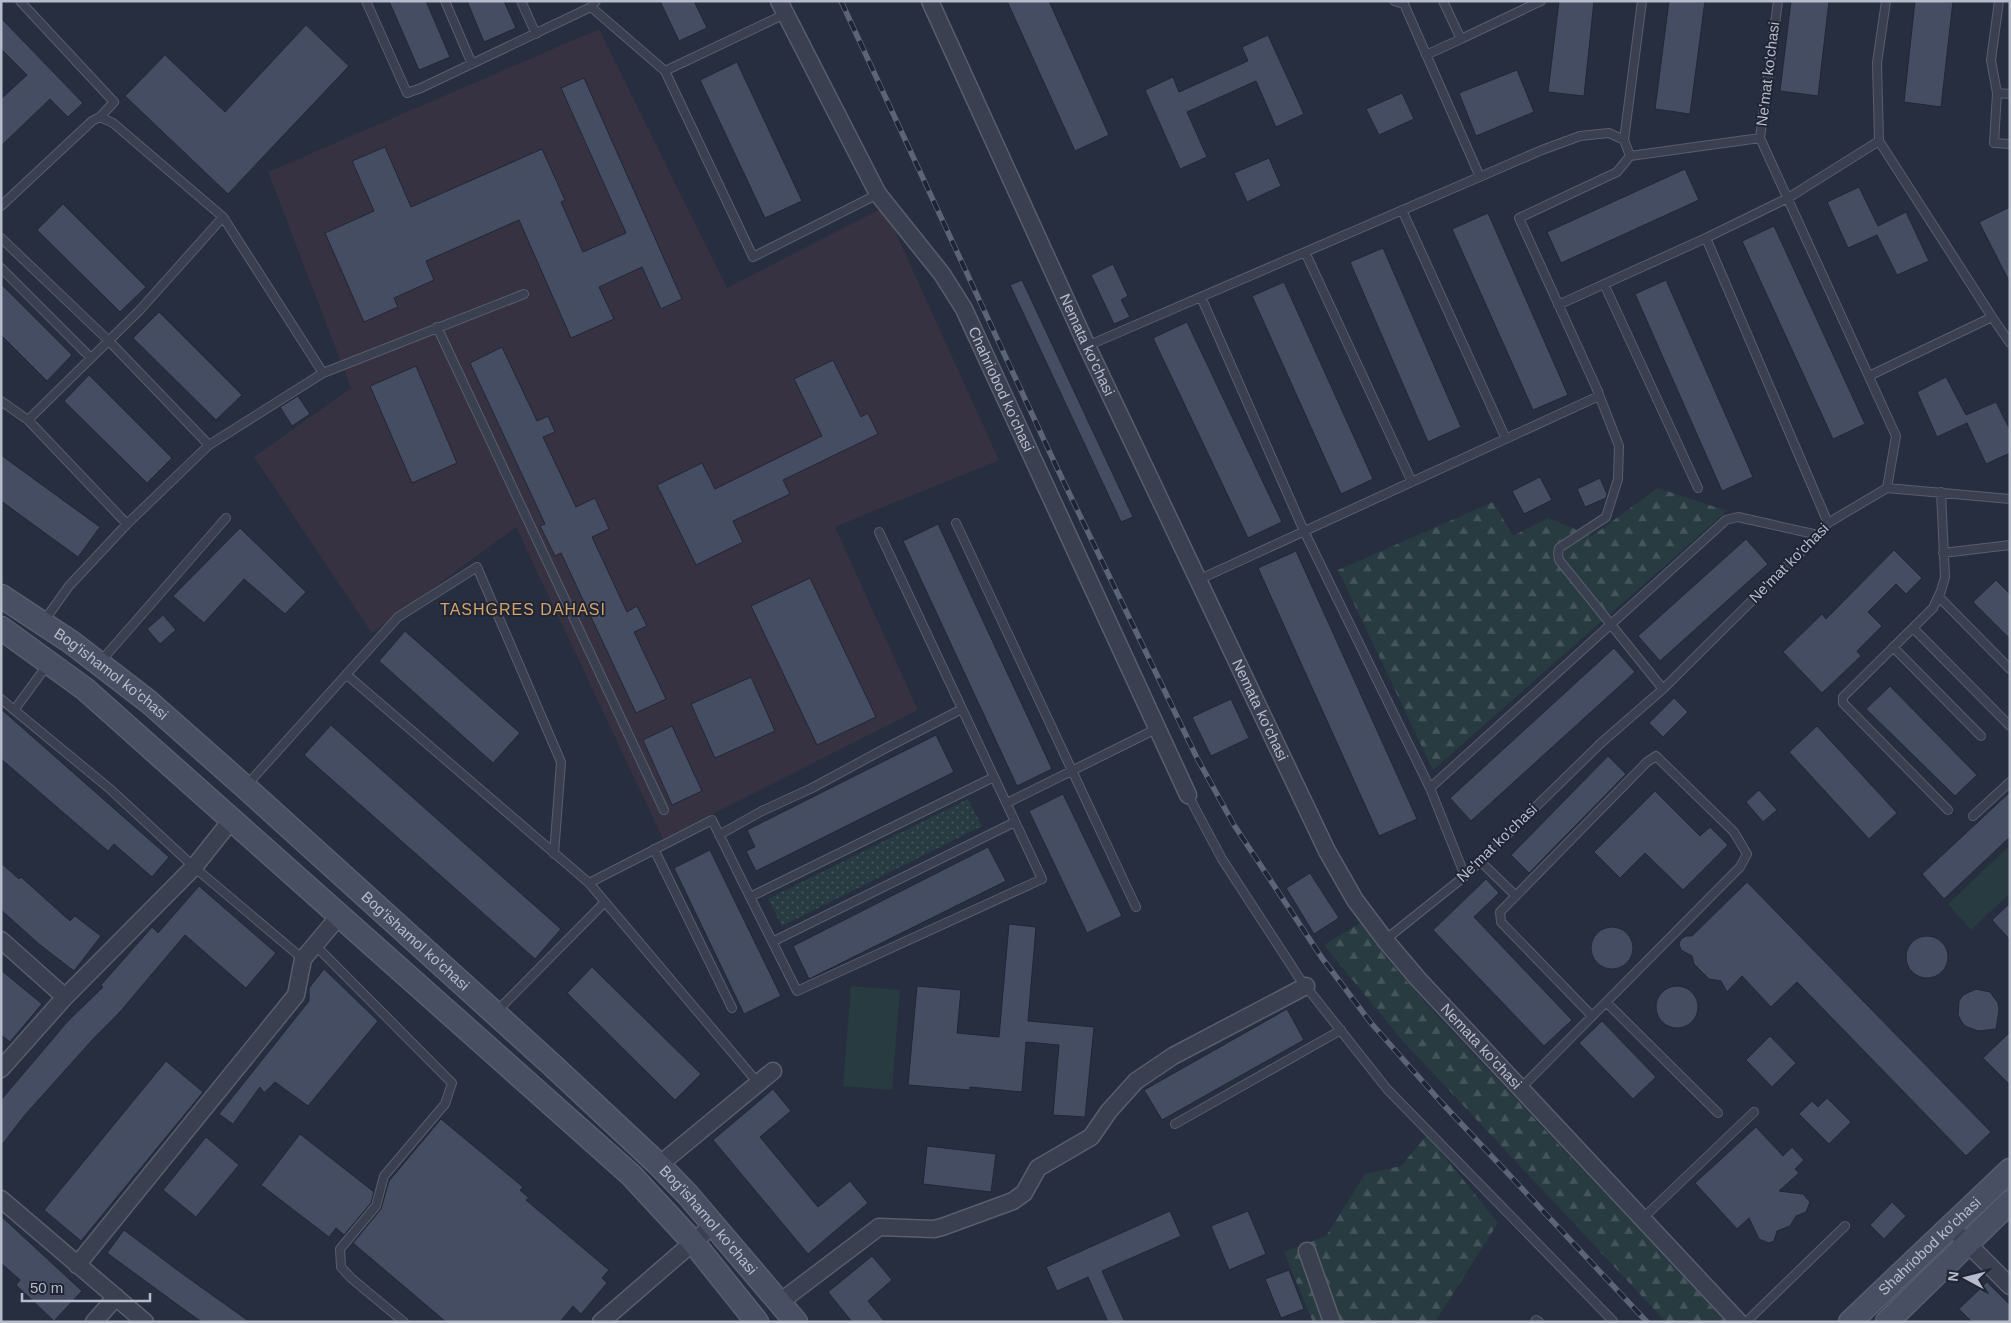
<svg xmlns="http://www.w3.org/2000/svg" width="2011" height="1323" font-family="Arial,sans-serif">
<defs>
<pattern id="grass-dots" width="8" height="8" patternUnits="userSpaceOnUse" patternTransform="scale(1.25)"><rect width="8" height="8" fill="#283b41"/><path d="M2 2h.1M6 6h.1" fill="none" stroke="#45555b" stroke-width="1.8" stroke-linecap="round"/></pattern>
<pattern id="forest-firs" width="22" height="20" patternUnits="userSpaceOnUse" patternTransform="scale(1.25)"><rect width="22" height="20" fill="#283b41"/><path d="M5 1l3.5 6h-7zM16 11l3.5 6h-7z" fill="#45555b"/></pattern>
</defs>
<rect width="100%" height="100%" fill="#262e40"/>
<path fill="#363241" d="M599,29L727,288L884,207L999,460L835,527L918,710L663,839L516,527L372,633L254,457L351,388L268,172Z"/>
<path fill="url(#grass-dots)" d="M968,799L982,826L782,926L768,899Z"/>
<path fill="url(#forest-firs)" d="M1658,488L1727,511L1433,770L1338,570L1493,502L1513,536L1548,518L1592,536Z
M1360,923L1393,966L1432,1010L1726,1322H1666L1401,1039L1324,945Z
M1427,1135L1498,1223L1435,1322H1313L1284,1252L1326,1236L1365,1174L1401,1166Z"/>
<path fill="#283b41" d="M2010,845V893L1971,930L1948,904Z
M851,986L900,990L892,1090L843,1086Z"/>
<path fill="#454d62" stroke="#212737" d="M389,1H426L450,57L419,70Z
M467,1H504L516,28L484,42Z
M660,1H694L707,28L679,41Z
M1007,1H1049L1109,135L1075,151Z
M1559,1H1594L1584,96L1548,92Z
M1669,1H1705L1690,114L1655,109Z
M1791,1H1829L1818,96L1780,91Z
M1915,1H1953L1941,107L1904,102Z
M1,18L83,103L68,117L50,99L1,146V99L27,75L1,49Z
M306,25L349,66L228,194L125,96L165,55L225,112Z
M1268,35L1304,114L1276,127L1256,81L1187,112L1207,157L1180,169L1145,90L1173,77L1179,92L1248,61L1242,47Z
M737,62L802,201L765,218L700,80Z
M1517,70L1534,112L1476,136L1459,93Z
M584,78L682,299L661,309L642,267L599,287L614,319L571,338L519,220L426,261L434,280L394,298L398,307L364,322L325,233L374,211L352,161L385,147L411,207L542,149L565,200L561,202L583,252L626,233L561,88Z
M1402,93L1414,119L1379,135L1366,109Z
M1269,158L1281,186L1247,202L1234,173Z
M1685,169L1699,200L1561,263L1547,232Z
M1859,187L1878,226L1906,212L1929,261L1897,275L1877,235L1848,248L1827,202Z
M63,204L146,287L120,312L37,230Z
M2010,207V283L1979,222Z
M1488,213L1568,395L1533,410L1452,229Z
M1774,226L1865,424L1833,439L1742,241Z
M1383,248L1461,427L1428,442L1350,262Z
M1113,264L1128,296L1121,300L1130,317L1114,324L1091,275Z
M1022,280L1133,517L1121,522L1010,285Z
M1666,280L1753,477L1722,491L1635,294Z
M1284,282L1373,479L1341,494L1252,296Z
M1,284L72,355L47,381L1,335Z
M159,312L242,395L216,420L133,338Z
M1187,322L1282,522L1248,538L1153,338Z
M502,347L537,421L548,416L555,432L543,437L576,507L595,498L609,529L592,537L627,612L637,606L647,626L634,632L666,699L636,713L561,553L555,556L540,526L545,524L470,363Z
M833,360L861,417L868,413L878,434L783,480L790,494L733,521L743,542L696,565L657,485L702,463L715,489L822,436L794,379Z
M416,366L457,463L412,483L370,386Z
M89,375L172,458L147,483L64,401Z
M1946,377L1966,415L1996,402L2010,430V453L1986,464L1967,423L1937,437L1917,392Z
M298,396L310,414L292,426L280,407Z
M1,455L100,527L78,557L1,501Z
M1540,477L1552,500L1524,514L1512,491Z
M1600,478L1607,494L1606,498L1585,507L1577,489Z
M938,524L1052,769L1017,786L903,541Z
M240,528L306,592L285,614L244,579L204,623L173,596Z
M1746,539L1768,564L1660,661L1638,636Z
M1894,550L1922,578L1906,594L1896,584L1868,612L1882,626L1857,651L1861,656L1822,693L1783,652L1822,614L1826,619Z
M1296,551L1417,819L1379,836L1258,568Z
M810,578L876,717L817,745L751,606Z
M1996,580L2010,594V639L1973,602Z
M163,615L176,630L160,644L147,629Z
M405,631L520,733L493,763L379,661Z
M1614,648L1635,672L1471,821L1450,798Z
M751,677L775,731L715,758L691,704Z
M1890,686L1977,775L1955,796L1866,709Z
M1674,698L1688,712L1663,737L1649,723Z
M1231,699L1249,738L1211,756L1192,717Z
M1,709L169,857L152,877L114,844L108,851L1,759Z
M331,725L561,929L535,959L304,755Z
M672,726L702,791L672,805L643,740Z
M1817,726L1897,813L1869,839L1789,752Z
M936,735L954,772L756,871L746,851L755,847L747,830Z
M1608,756L1626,774L1529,873L1511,855Z
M1759,790L1777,810L1763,822L1746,802Z
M1655,791L1700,836L1710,827L1728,845L1683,890L1645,853L1620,878L1594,852Z
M2010,792V837L1944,899L1922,874Z
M1063,794L1122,916L1087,933L1029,811Z
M988,847L1006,881L809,979L793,946Z
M710,850L781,996L744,1014L674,868Z
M1,863L19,879L21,877L70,921L75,916L101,936L74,971L39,944L1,910Z
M1310,873L1339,918L1314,934L1286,888Z
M1486,879L1499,893L1474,917L1572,1020L1544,1046L1433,930Z
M1747,882L1991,1132L1966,1156L1797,982L1771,1007L1742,976L1727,992L1721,981L1709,979L1694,964L1692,956L1681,950L1679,944L1681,939L1686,936H1692Z
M199,886L276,953L246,988L185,935L119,1013L94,1038L24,1116L1,1146V1100L68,1021L103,987L101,985L152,927L158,933Z
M2010,903V940L1992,920Z
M1009,924L1036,927L1028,1021L1094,1027L1085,1117L1053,1115L1059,1045L1026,1042L1022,1092L970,1087V1090L908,1085L917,986L961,990L957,1033L999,1037Z
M1591 948a21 21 0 1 1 42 0a21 21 0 1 1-42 0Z
M1906 957a21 21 0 1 1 42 0a21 21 0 1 1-42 0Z
M592,967L701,1074L675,1100L567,993Z
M324,969L378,1021L308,1106L275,1082L264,1093L260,1087L233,1124L219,1114L309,1001V988Z
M1,970L42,1004L10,1042L1,1035Z
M1656 1007a21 21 0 1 1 42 0a21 21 0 1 1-42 0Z
M1976,989L1990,992L1998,1003L1999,1010L1996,1029L1978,1031L1965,1026L1961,1021L1958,1015L1959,1001L1963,995Z
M1287,1009L1304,1040L1162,1120L1144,1090Z
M1602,1021L1656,1077L1633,1099L1579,1043Z
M2010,1032V1085L1983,1058Z
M1770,1036L1796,1063L1772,1087L1746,1060Z
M166,1061L203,1092L81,1241L44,1210Z
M773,1089L791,1111L760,1137L818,1207L850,1181L868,1203L808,1254L713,1140Z
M1827,1098L1851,1122L1829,1144L1799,1114L1812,1101L1818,1107Z
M441,1119L523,1187L520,1190L529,1198L526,1200L609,1270L602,1278L607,1283L581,1314L573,1306L560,1322H446L353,1243L381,1209L389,1181Z
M1756,1127L1783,1156L1792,1147L1804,1160L1795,1169L1799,1173L1779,1191L1803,1194L1810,1202L1806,1212L1796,1216L1790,1226L1777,1231L1774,1241L1769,1243L1759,1239L1749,1218L1737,1229L1695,1183Z
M300,1134L374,1192L371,1203L344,1235L336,1228L329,1237L261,1185Z
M206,1137L239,1165L196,1217L163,1190Z
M927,1146L996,1154L991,1192L923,1184Z
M1892,1202L1906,1216L1884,1239L1870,1225Z
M1170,1211L1181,1236L1102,1271L1125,1322H1108L1088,1277L1057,1291L1046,1267Z
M1248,1211L1266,1254L1229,1270L1211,1226Z
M1,1216L82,1291L54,1321L16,1285L20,1280L1,1263Z
M124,1230L184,1275L250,1322H202L189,1313L107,1253Z
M872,1256L892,1280L868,1301L885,1322H852L828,1292Z
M1289,1270L1304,1309L1281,1318L1265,1279Z
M1987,1282L2010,1305V1322H1972L1959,1309Z"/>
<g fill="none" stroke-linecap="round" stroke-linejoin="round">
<g stroke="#585e6d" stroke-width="10">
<path id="lane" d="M366,1L407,93L421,88L591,7L596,1
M445,1L472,64
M521,1L536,34
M1394,1L1404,4L1480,177
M591,7L665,71L753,257L878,194
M1461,39L1541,1
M1426,55L1461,39L1443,1
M665,71L785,14
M1997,93L1991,60L1999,1
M2010,94L1997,93L1994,143L2010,144
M1624,140L1642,1
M1879,141L1877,63L1886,1
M1630,156L1760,138
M1,206L92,121L100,117L114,102L20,1
M1402,210L1506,439
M1,238L109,341L209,445
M1706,238L1788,198L1879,141L1992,317L1869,376
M1305,252L1412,482
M1,268L91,358
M1604,284L1698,488
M1201,297L1304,531L1430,788L1465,876
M1558,305L1706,238L1828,523
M1992,317L2010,343
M437,327L664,810
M1087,346L1542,150L1580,136L1609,133L1624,140L1630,156L1617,172L1519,218L1596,387L1619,446L1618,479L1606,517L1559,548L1558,554L1559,560L1663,689
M323,373L524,294
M1,401L28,420
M1887,488L2010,499
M1941,492L1945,577L1941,591L1933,608L1843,697V703L1948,810
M956,523L1136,907
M127,524L28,420L139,311L223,217
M879,532C933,647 987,763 1042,879L797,991L750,897L994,777
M1943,553L2010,545
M1198,580L1599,396L1598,391
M1939,597L2010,669
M44,621L69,586L127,524L209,445L323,373L223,217L113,123L100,117
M1913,628L2010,726
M1893,647L1981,736
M101,661L226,518
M347,675L589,883
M1,699L110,789L194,867L303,959
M15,709L48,664
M246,786L398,617L477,567L561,762L554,854
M1430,788L1726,520L1738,517L1818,535
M1188,795L1222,859L1300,979L1387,1089L1613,1321
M1007,803L1158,728
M1973,816L2010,782
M719,835L762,811L812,788L886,748L962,709
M654,849L732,1008
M1480,861L1516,896
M750,897L712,820L589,883L758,1083
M1385,940L1465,876L1601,743L1663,689L1818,535L1828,523L1887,488L1896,436L1760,138L1778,1
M774,941L1015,822
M315,945L452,1083L445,1104L384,1176L376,1206L340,1249L341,1267L351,1278L404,1322
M1606,1002L1718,1113
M497,1011L605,902
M1520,1089L1740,867L1747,854L1734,832L1656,756L1647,762L1500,912L1501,922L1592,1016
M1175,1124L1341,1030
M1642,1219L1754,1112
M1535,1322L1536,1320L1539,1322
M1746,1322L1845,1226"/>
</g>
<g stroke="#585e6d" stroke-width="19">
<g id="street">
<path id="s1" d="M779,1L878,194L942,274L964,309L1188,795"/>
<path id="s2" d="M930,1L1087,346L1327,851L1355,900L1385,940L1418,979L1739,1322"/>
<path d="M1,940L65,997"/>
<path d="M1,1069L65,997L194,867L233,818"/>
<path d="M659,1165L773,1071"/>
<path d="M1,1199L145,1322"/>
<path d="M1960,1236L2010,1286"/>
<path d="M1307,1251L1332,1322"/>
<path d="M77,1265L296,995L303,959L340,915"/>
<path d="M780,1302L879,1227L934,1229L942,1227L1013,1201L1024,1193L1038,1168L1091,1137L1109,1111L1136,1081L1173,1056L1306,986"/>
<path d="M94,1322L116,1297"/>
<path d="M601,1322L713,1225"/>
</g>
</g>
<g stroke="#585e6d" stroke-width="25">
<g id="secondary">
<path id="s3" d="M1,596L71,642L149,702L245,787L551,1064L659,1165L688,1195L796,1322"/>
<path d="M1,628L85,689L131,730L631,1175L693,1242L757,1322"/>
<path id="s4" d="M1850,1322L2010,1170"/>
<path d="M1887,1322L2010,1202"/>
</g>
</g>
<use href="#lane" stroke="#3a4050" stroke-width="8"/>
<use href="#street" stroke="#3a4050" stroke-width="16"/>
<use href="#secondary" stroke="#484f63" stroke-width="22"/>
<g stroke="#5c6477" stroke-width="5.5">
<path id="rail" d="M841,1L1057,468L1197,758L1234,825L1322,958L1371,1023L1440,1101L1647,1322"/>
</g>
<use href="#rail" stroke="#1f2535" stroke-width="4" stroke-dasharray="11" stroke-linecap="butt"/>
</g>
<g text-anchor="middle" stroke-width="4" stroke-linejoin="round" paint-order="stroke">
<g font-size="15" fill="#b7bcca" stroke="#1f2535">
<text transform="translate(1768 74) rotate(-83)" y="5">Ne'mat ko'chasi</text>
<text dy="5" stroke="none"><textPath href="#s2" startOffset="378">Nemata ko'chasi</textPath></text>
<text dy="5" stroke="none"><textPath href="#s1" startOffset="449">Chahriobod ko'chasi</textPath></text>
<text transform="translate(1789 563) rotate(-45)" y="5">Ne'mat ko'chasi</text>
<text dy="5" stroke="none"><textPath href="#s3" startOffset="135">Bog'ishamol ko'chasi</textPath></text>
<text dy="5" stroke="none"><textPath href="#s2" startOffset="782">Nemata ko'chasi</textPath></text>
<text transform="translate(1497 843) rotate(-44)" y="5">Ne'mat ko'chasi</text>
<text dy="5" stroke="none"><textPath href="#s3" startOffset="540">Bog'ishamol ko'chasi</textPath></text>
<text dy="5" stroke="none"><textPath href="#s2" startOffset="1188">Nemata ko'chasi</textPath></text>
<text dy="5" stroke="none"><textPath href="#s3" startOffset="945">Bog'ishamol ko'chasi</textPath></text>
<text dy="5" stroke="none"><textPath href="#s4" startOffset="110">Shahriobod ko'chasi</textPath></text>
</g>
<g font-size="16" letter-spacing="1" fill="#d4a468" stroke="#1f2535">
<text x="523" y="615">TASHGRES DAHASI</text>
</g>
</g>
<rect width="2011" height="1323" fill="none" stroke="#b7bcca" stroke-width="5"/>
<g transform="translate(1966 1278) rotate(277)" stroke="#1f2535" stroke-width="4" paint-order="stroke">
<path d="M0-4L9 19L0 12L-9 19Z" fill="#b7bcca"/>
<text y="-8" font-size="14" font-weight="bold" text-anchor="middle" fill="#b7bcca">N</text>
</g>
<path d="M22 1293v8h128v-8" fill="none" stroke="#b7bcca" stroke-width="2.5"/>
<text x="30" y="1293" font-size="15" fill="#b7bcca" stroke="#1f2535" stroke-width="4" paint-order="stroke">50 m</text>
</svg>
